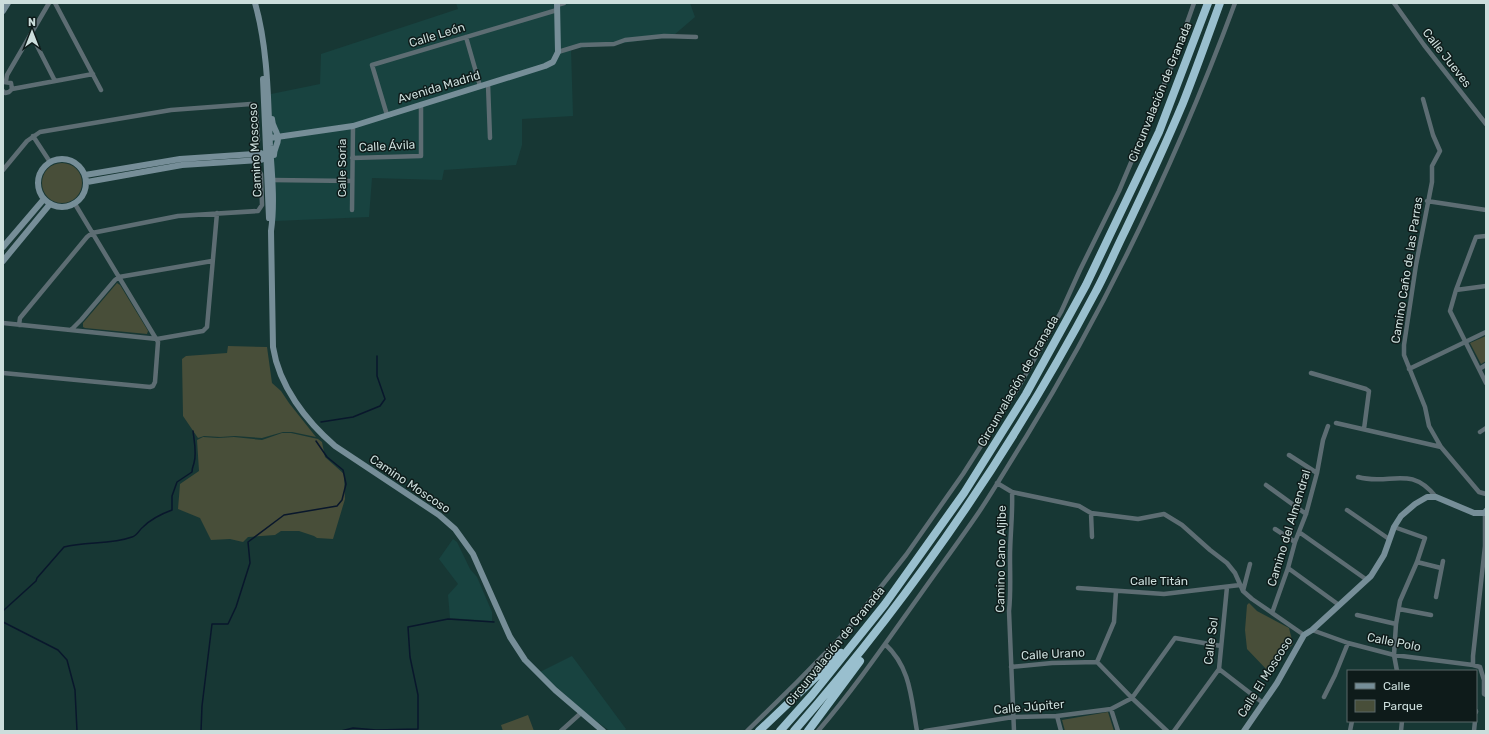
<svg xmlns="http://www.w3.org/2000/svg" width="1489" height="734" font-family="Rubik,sans-serif">
<rect width="100%" height="100%" fill="#173734"/>
<path fill="#184340" d="M456,3H690L695,17L674,35L625,43L571,49L573,116L522,119V145L516,165L444,170L442,180L372,178L369,217L275,221L271,94L320,84L321,54L458,9Z
M453,539L457,542L470,569L477,577L492,612V621L450,618L448,595L458,584L439,559Z
M572,656L626,729L624,731H610L585,713L540,672Z"/>
<path fill="#484e39" d="M42 183a20 20 0 1 1 40 0a20 20 0 1 1-40 0Z
M117,283L120,285L148,331L147,334L85,328L83,327V323Z
M1486,336V361L1481,364L1470,343Z
M228,346L267,347L272,383L281,391L289,403L316,437L292,432H283L262,438L235,436L220,437L204,436L198,438L183,416L182,359L186,356L227,353Z
M282,433H291L318,439L322,442L325,457L344,474L345,499L333,539L317,538L314,536L299,531H281L275,535L248,537L243,542L230,539L211,540L200,518L178,509L180,484L199,471L197,440L203,437L218,438L234,437L262,440Z
M1249,603L1257,611L1289,628L1293,644L1267,670L1247,649L1245,630L1247,605Z
M1108,712L1114,731H1065L1062,720Z
M528,715L534,731H503L501,725Z"/>
<g fill="none" stroke-linecap="round" stroke-linejoin="round">
<path stroke="#09172c" stroke-width="1.5" d="M321,422L353,417L380,406L385,399L377,376V356
M4,610L36,581L37,578L64,547C86,541 110,545 132,537C137,536 139,530 143,527C151,519 161,514 172,510V496L177,482L192,472C192,468 193,467 194,463C197,453 194,440 193,431
M3,622L58,650L67,660L75,690L77,731
M201,731L202,706L212,624H228L236,607L250,563L248,542L284,515L337,506L342,500L346,484L343,470L327,457L316,441
M341,731L353,728L376,730L418,729V695L410,657L408,627L448,619L494,622"/>
<path stroke="#5d6d73" stroke-width="4.5" d="M55,3L101,90
M1394,3L1424,45L1486,124
M557,5L564,3
M31,34L55,81
M466,37L480,86
M558,52L581,45L614,44L625,40L664,36L696,37
M6,81L7,75L49,3
M488,84L490,138
M12,89L93,74
M3,91L5,93L9,92L12,89L11,83L4,82
M1423,99L1433,135L1440,151L1432,166V182L1416,265L1404,345V355L1425,407L1429,426L1441,447L1479,492L1486,494
M387,115L372,65L557,10
M33,136L50,162
M352,158L421,156V104
M3,170L27,141L40,132L171,110L251,104L256,111L258,140L255,149L254,157L256,165L261,174L262,205L258,211L178,216L92,233L87,237L20,318L19,325
M272,180L352,181
M1427,201L1486,210
M352,210L353,126
M1486,236L1476,237L1456,290L1450,311L1486,383
M1456,290L1486,286
M3,323L157,339L203,331L207,327L217,213
M71,330L81,320L115,280L119,277L212,261
M1409,369L1486,332
M1479,369L1486,365
M3,373L150,387L153,386L155,382L158,342L75,204
M1311,373L1366,389L1369,391L1364,429
M1336,423L1441,447
M1480,432L1486,428
M1289,455L1317,473
M1358,477C1390,486 1410,464 1436,497
M997,483L1012,492L1079,506L1091,513L1138,519L1164,514L1182,525L1210,550L1227,563L1235,573L1243,591L1252,599L1304,635
M1266,485L1306,514
M1012,492C1013,514 1010,535 1010,557C1010,575 1011,593 1009,611L1014,731
M1347,510L1389,539
M1091,513L1092,537
M1394,527L1425,538L1417,562L1400,601L1396,624L1394,655L1397,671
M1275,529L1295,542
M1299,532L1367,580
M1417,562L1441,568
M1288,568L1339,605
M1078,588L1164,594L1240,585
M1243,591L1250,564
M1436,597L1443,561
M1399,609L1431,615
M1272,613L1288,568L1295,542L1306,514L1317,473L1323,440L1328,426
M1357,615L1396,624
M1312,630L1348,643L1394,655L1473,665L1480,667L1484,680V694L1486,695
M885,644C911,668 911,698 917,731
M1097,662L1132,698L1167,731
M1097,662L1114,622L1116,591
M1473,665V656L1485,546V513
M1011,667L1052,663L1097,662
M1219,669L1263,703
M1324,697L1335,675L1348,643
M1111,709L1118,731
M1476,711V712
M1057,716L1061,731
M561,731L581,713
M747,731L796,683L843,635L906,555L963,474L1018,388L1061,312L1080,270L1119,191L1171,68L1194,3
M818,731C855,688 887,641 920,595C939,568 960,540 979,512C995,488 1010,462 1026,437C1110,300 1179,154 1235,3
M925,731L1013,717L1057,716L1111,709L1132,698L1175,638L1221,646
M1174,731L1219,669L1227,587
M1350,731L1352,721
M1401,731L1402,721
M1474,731L1475,721"/>
<path stroke="#768e98" stroke-width="6" d="M255,3C268,48 268,99 270,146C272,174 275,203 271,231L273,347C279,386 306,421 335,446L439,515L455,529L473,554L510,637L525,660L555,690L603,731
M3,11L8,3
M263,79L269,218
M272,119C272,127 278,131 278,139C278,144 274,149 274,155
M270,138L353,126L545,66L553,62L558,52L557,3
M38 183a24 24 0 1 1 48 0a24 24 0 1 1-48 0Z
M85,175L180,159L254,154L261,153L266,157
M87,182L182,165L261,160L266,157L270,150
M3,247L44,199
M3,261L50,204
M1244,731L1277,683L1304,635L1312,630L1371,576L1384,555L1394,527L1401,516L1415,504L1427,497H1436L1474,513H1485L1486,511"/>
<path stroke="#99bfce" stroke-width="8" d="M759,731L841,653
M780,731L812,695L885,604L964,493L1026,394L1086,285L1159,132L1208,3
M794,731C911,597 1012,450 1095,293C1106,273 1115,251 1125,231C1145,189 1165,146 1183,103C1196,70 1208,36 1220,3
M808,731L860,661"/>
</g>
<g text-anchor="middle" stroke-width="3" stroke-linejoin="round" paint-order="stroke">
<g font-size="12" fill="#ccdedc" stroke="#0e1b1a">
<text transform="translate(437 35) rotate(-17)" y="4">Calle León</text>
<text transform="translate(1447 58) rotate(52)" y="4">Calle Jueves</text>
<text transform="translate(439 87) rotate(-17)" y="4">Avenida Madrid</text>
<text transform="translate(1160 92) rotate(-68)" y="4">Circunvalación de Granada</text>
<text transform="translate(387 146) rotate(-3)" y="4">Calle Ávila</text>
<text transform="translate(255 150) rotate(-93)" y="4">Camino Moscoso</text>
<text transform="translate(342 168) rotate(-90)" y="4">Calle Soria</text>
<text transform="translate(1407 270) rotate(-81)" y="4">Camino Caño de las Parras</text>
<text transform="translate(1018 381) rotate(-60)" y="4">Circunvalación de Granada</text>
<text transform="translate(410 484) rotate(34)" y="4">Camino Moscoso</text>
<text transform="translate(1289 528) rotate(-73)" y="4">Camino del Almendral</text>
<text transform="translate(1001 559) rotate(-89)" y="4">Camino Cano Aljibe</text>
<text x="1159" y="585">Calle Titán</text>
<text transform="translate(1211 641) rotate(-83)" y="4">Calle Sol</text>
<text transform="translate(1394 642) rotate(11)" y="4">Calle Polo</text>
<text transform="translate(835 646) rotate(-51)" y="4">Circunvalación de Granada</text>
<text transform="translate(1053 654) rotate(-3)" y="4">Calle Urano</text>
<text transform="translate(1265 677) rotate(-58)" y="4">Calle El Moscoso</text>
<text transform="translate(1029 707) rotate(-5)" y="4">Calle Júpiter</text>
</g>
</g>
<rect width="1489" height="734" fill="none" stroke="#ccdedc" stroke-width="8"/>
<rect x="1347" y="670" width="130" height="52" fill="#0e1b1a" stroke="#5a6968"/>
<rect x="1355" y="683" width="20" height="6" fill="#768e98" stroke="#5a6968"/>
<text x="1383" y="690" font-size="12" fill="#ccdedc">Calle</text>
<rect x="1355" y="700" width="20" height="12" fill="#484e39" stroke="#5a6968"/>
<text x="1383" y="710" font-size="12" fill="#ccdedc">Parque</text>
<g transform="translate(32 32)" stroke="#0e1b1a" stroke-width="3" paint-order="stroke">
<path d="M0-3L7 15L0 10L-7 15Z" fill="#ccdedc"/>
<text y="-6" font-size="11" font-weight="bold" text-anchor="middle" fill="#ccdedc">N</text>
</g>
</svg>
